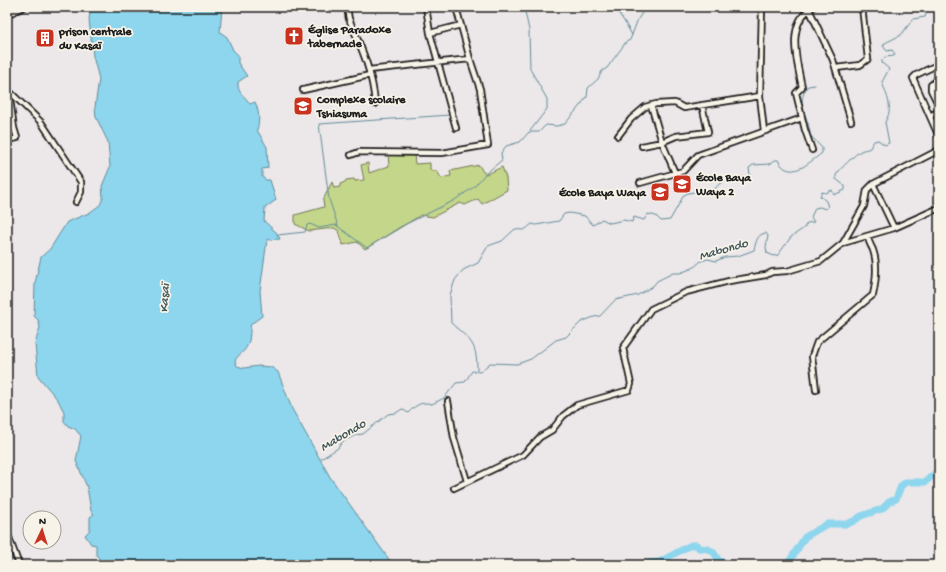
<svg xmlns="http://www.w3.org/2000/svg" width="946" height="572" font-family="'Gochi Hand',sans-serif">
<rect width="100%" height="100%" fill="#ece7e8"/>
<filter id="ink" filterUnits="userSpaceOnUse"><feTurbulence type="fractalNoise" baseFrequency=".025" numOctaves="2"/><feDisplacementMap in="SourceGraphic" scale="8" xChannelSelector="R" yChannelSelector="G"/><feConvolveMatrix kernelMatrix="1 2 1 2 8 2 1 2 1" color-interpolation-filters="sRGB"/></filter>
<g filter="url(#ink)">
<path fill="#c4d68a" stroke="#707953" d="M388,154H414L415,164L430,163V170L437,171L441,178L451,176L450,171L479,165L483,172L487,174L502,167L506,178L507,190L482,204L478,199L465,205L460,203L433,217L421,215L365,249L357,242L343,245L339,231L334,228L309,231L295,224V215L324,207L323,200L332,182L334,188L340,187V184L345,182L346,180L354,179L355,181L364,180L361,165L368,163L369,173L389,166Z"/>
<path fill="#8dd6ee" stroke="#608c9a" d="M91,7H222L220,32L227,37L233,50L238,55V63L247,76L238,82C237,94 245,95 250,104L255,102C259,111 260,120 257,130L267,147L268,168L262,169V177L266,180H270L276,200L265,208L264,221L277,233L280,239L267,240L260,291L262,316L251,324C249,331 251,339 247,346C244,353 238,354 235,361L237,366L244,368L259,366L271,367L278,372L292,409L330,477L393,565H103L96,554V545L91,544L85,535L90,530V517L94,514L91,511L87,487L76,461L81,436L75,429L68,426L64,421V412L58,400L38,376L35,344L40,327L38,320L34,316L35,283L41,257L50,249L67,222L89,213L100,205L103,198L102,186L110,167L108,142L96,117L95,107L99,79L93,56L89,19Z"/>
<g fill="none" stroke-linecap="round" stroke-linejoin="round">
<path stroke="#608c9a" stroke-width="1" d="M524,7L529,30L530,69L547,99V109L530,131
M614,7L624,21L632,35
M338,226L329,199L319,124L450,115
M277,235L305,232L307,225L310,224L319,228L336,225L367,248L400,227L453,201L474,187L485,174L502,160L501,153L506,146L520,142L529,132H539L546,125L557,126L565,124L587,97L588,88L598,79L602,71L607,68L626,42L630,40L638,19L646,7
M477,371C477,342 471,341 451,323L450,295L455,280L463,270L478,263L488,246L502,241L515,229C526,231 524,230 532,224L536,225L559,221L564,214L570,213L585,216L593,225L602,219L610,223L624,220L632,222L634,217L644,220L648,214L656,216L661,221L670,220L684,195L688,193L715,189C719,182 729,178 737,177C742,176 745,179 750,175L749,168L753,165L770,164L775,160H778C789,182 809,163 822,153V148L810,135C810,118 794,103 808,86L815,85
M321,459L338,448L342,442L356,435L363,434L388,414L396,413L402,409L408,413C416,405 421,401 432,404L444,398L456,383L465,382L472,371L480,372L490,363L517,364L531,359L556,340L566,337L581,322L594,317L600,316L615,300L638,295L653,286L657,281L673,273H680L693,268L701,261L708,259L716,261L725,257L738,256L754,250C756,242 757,234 766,233L768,236L766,247L767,253L774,256L778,255L791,237L804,228L807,223L814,222L811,217L815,208L820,207L825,209L828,207L826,201L820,196L822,192L826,193L832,190L834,195L845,190V186L836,179V175C839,170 856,153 861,151C864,149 867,150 870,148L874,141L878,140L885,145L889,143L885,122C894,108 887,97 882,82L889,69L882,63V60L885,57L894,56L895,54L892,50L887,51L883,46L885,43L901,35L913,19L925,17L926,14L924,7"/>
<path stroke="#8dd6ee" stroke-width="7" d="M637,565L659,562L691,545H697L699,548C711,548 714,551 719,561L734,565
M787,565L805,537L827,524H847L854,521L861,516L882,509L889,502L896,499L901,486L906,482H925L939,470"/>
<g stroke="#1c1c1c" stroke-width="8">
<path id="street" d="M288,7V8
M347,7C348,11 348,15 349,19C361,47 373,73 375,104
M426,7L430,33L456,128
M762,7L760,96L764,131
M808,7L833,60L851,121
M7,15L24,7
M430,33L461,25
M939,64L916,75L913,78L939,137
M836,68L860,65L868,59L862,7
M369,70L470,59
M939,79L931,85V90L939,106
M7,89L41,122L81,182V192L76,202
M303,90L370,75
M651,105L662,142L675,173
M930,116L939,111
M618,136L631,119L645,107L656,104L675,103L684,108L760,96
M7,140L17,138L14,128L9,92
M642,146L662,142L676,136L708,132L702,105
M812,150L805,130L796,93L802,87C797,62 785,23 813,7
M351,155L359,152L442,153L488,145L480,89L470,59L456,7
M640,183L683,171L698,155L802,118
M873,184L894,228
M843,243L894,228L939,208
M816,390L812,356L817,342L873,295C876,281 878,264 873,250C871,245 868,242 868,236
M448,401L454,438L467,481
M454,488L523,455L540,437L552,430L563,416L577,405L629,390L631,384L623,348L651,309L686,292L729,281L766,275L772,272L787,271L821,261L843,243L864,206L867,190L873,184L939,150
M7,532L19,565"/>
</g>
<use href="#street" stroke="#f7f3e8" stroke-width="4.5"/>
</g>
</g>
<defs>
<g id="church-square" transform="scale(1)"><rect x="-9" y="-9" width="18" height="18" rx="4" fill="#c8321e" stroke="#f7f3e8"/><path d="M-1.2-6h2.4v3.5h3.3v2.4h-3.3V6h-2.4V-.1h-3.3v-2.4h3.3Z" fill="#fff"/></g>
<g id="building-square" transform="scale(1)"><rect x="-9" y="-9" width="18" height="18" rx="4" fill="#c8321e" stroke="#f7f3e8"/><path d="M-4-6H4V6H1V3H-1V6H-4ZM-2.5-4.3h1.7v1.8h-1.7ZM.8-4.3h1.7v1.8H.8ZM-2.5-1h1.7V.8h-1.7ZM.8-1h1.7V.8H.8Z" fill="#fff"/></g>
<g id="school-square" transform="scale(1)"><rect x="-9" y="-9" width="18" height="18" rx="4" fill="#c8321e" stroke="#f7f3e8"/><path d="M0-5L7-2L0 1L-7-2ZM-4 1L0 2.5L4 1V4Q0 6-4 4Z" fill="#fff"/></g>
</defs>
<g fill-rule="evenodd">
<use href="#church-square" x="294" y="36"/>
<use href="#building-square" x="45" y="38"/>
<use href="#school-square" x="303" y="106"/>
<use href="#school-square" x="682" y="184"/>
<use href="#school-square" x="660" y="192"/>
</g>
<g text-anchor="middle" stroke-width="3.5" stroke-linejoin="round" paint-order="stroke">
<g font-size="12" font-weight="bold" fill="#1c1c1c" stroke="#f7f3e8" text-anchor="start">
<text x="308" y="33">Église Paradoxe<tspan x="308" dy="14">tabernacle</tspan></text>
<text x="59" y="35">prison centrale<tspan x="59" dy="14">du Kasaï</tspan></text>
<text x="317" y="103">Complexe scolaire<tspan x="317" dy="14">Tshiasuma</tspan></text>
<text x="696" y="181">École Baya<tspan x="696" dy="14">Waya 2</tspan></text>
<text x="646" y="196" text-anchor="end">École Baya Waya</text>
</g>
<g font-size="13" font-style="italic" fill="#3e545b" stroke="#f7f3e8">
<text transform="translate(723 248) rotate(-16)" y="5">Mabondo</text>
<text transform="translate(163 298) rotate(-87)" y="5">Kasaï</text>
<text transform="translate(342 434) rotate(-31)" y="5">Mabondo</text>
</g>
</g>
<rect width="946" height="572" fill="none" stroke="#f7f3e8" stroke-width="24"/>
<rect x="12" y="12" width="922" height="548" fill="none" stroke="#1c1c1c" stroke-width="1.5" filter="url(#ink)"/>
<g transform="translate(42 530) rotate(4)"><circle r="19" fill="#f7f3e8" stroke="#9f9d96"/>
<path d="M0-3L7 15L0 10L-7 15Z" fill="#c8321e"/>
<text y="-6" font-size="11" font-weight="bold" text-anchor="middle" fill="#1c1c1c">N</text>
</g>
</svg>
